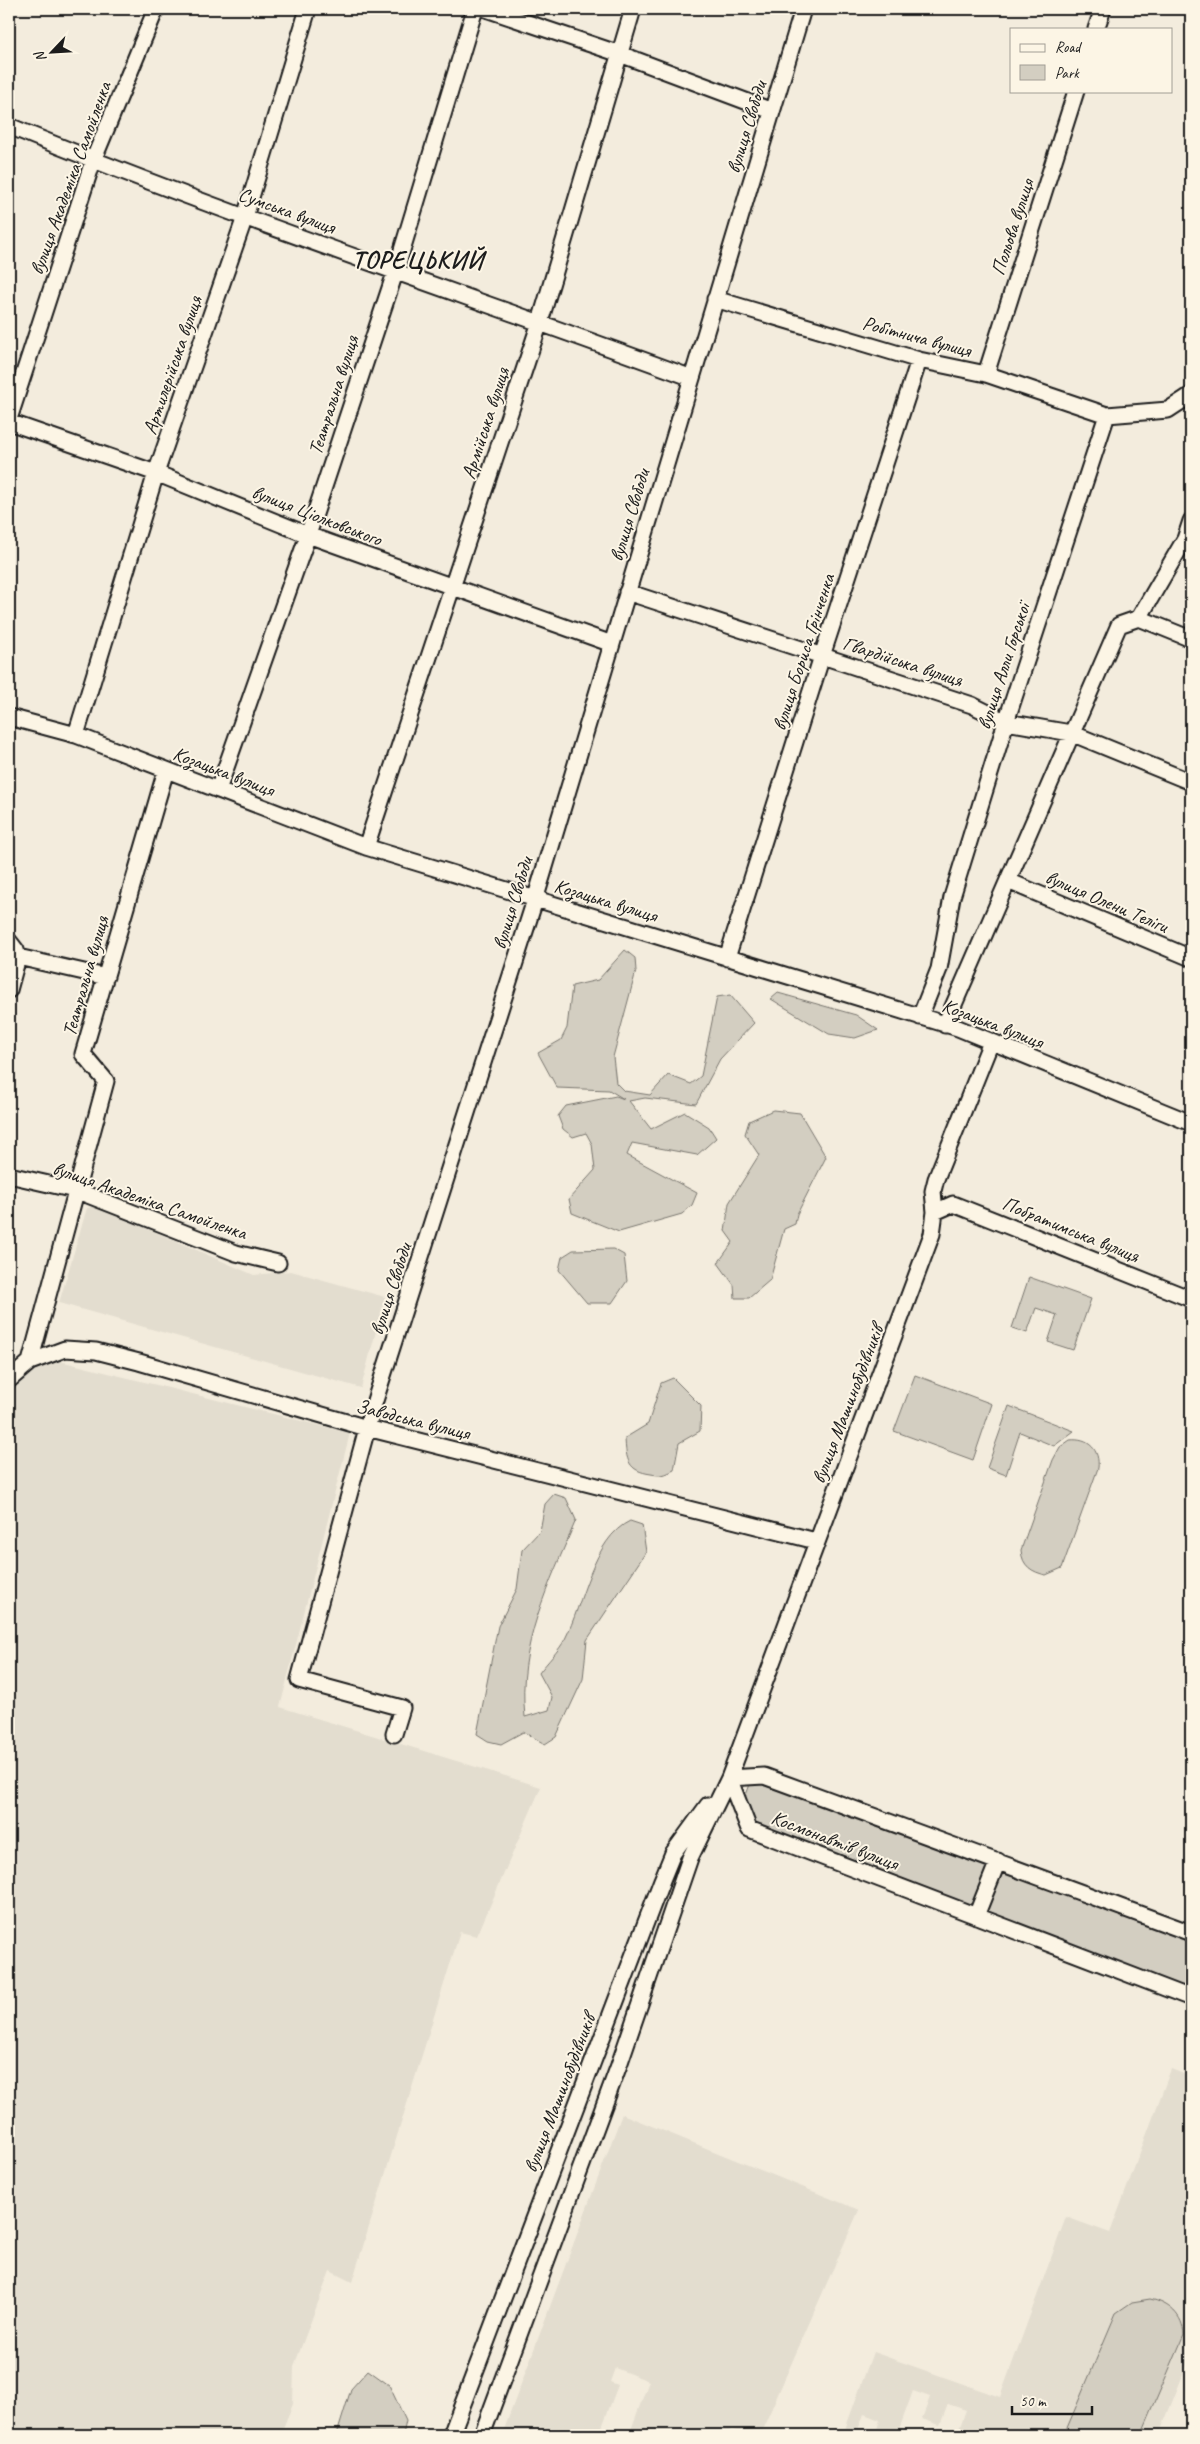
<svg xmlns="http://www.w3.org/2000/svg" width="1200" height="2444" font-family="Caveat,sans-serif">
<rect width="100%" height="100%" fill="#f3ecdd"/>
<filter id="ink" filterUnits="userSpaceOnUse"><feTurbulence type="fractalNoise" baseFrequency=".02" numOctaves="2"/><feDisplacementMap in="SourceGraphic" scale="10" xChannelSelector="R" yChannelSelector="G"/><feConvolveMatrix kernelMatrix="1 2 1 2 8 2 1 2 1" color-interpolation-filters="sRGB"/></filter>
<g filter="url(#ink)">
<path fill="#e3ddcf" d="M95,1206L254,1275L291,1271L385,1297L361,1388L59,1303L87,1208Z
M60,1361L350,1433L280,1707L541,1787L477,1936L460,1932L352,2282L330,2271L294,2366L293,2404L280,2435H9V1403L15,1383L36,1366Z
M1171,2069L1191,2077V2355L1159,2435H957L966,2410L948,2404L940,2425L922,2419L930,2397L913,2391L897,2435H875L880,2420L864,2414L856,2435H843L873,2352L1000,2397L1066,2217L1110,2233Z
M622,2114L859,2210L760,2435H747L731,2429L728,2435H629L649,2381L615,2368L610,2382L618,2385L599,2435H502Z"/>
<path fill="#d3cec1" stroke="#78756e" d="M625,950L635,958L636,971L613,1057L616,1083L624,1091L650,1095L668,1075L691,1084L701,1076L717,997L730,995L754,1023L720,1059L696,1104L645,1098L629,1101L651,1129L685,1112L709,1127L716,1138L697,1155L632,1143L627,1155L697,1193L692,1205L682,1214L619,1232L572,1213L569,1199L595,1170L592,1144L586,1133L573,1137L563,1129L558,1116L566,1106L616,1096L624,1099L609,1090L557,1088L538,1053L561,1040L567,1028L572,986L598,980Z
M778,993L856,1015L878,1030L855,1038L829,1034L771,999Z
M773,1110L800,1113L826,1157L797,1214L795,1224L784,1229L770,1280L749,1298H735L734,1285L718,1263L733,1242L725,1231L729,1203L759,1155L745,1134L749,1121Z
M613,1249L624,1255L627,1281L612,1303H587L559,1270L562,1257L573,1250Z
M1029,1277L1091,1299L1073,1350L1048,1342L1057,1315L1036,1308L1027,1333L1012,1328Z
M915,1375L992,1404L973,1460L894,1431Z
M673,1378L701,1406L700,1431L679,1443L674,1470C665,1475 661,1476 651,1474C628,1471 626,1460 625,1438L648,1424L661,1383Z
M1009,1406L1074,1431L1054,1446L1020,1432L1006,1475L987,1468Z
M1070,1440C1089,1438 1100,1450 1098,1468L1062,1568L1046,1575C1032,1572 1022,1566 1021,1550L1053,1460L1060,1447Z
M554,1494L566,1498L576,1520C549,1584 517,1646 525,1717L549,1710L552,1697L539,1673C547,1662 559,1651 565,1639C583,1604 593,1538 630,1521L642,1525L646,1552L587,1640L583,1679L556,1737L545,1744L523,1732L501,1744L488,1741L477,1734L498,1626L517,1589L522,1550L540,1531L545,1504Z
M752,1779L1191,1942V1991L737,1819Z
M1150,2299C1169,2303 1183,2315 1184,2335L1141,2435H1064L1116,2313L1132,2302Z
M368,2370L389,2385L406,2421L403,2435H335L338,2431L351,2389Z"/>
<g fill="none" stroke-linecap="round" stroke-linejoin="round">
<g stroke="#1c1c1c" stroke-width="19">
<path id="minor" d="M486,9L620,54L772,111
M1096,29L1103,9
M9,126C233,218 464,294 692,378
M715,299L919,360L986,374L1107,415
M986,374L1076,91
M9,419L93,161L156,9
M9,422L156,473L308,535L612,644
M627,592L972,705L1006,722L1071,733L1191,782
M1139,618L1191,639
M9,717L76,735L366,847L958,1028L1191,1123
M76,735L156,473L245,217L308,9
M218,790L308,535L396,270L475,9
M366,847L540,322L633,9
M1008,881L1191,958
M9,941L16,950L18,957L106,977
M727,958L822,656L919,360
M9,990L18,957
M920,1017L939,969L952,897L1006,722L1107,415L1168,410L1191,395
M945,1025L1119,625L1139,618L1185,539L1191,521
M9,1175L75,1190L236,1253L278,1263
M935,1212L953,1204L1191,1299
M30,1362L106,1081L83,1054L166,770
M9,1380L30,1362L65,1349L96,1351L139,1362L367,1428L816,1541
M394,1734L402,1708L299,1680L372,1410L535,900L803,9
M729,1778L749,1829L1191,1998
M729,1778L764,1776L1191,1933
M976,1916L998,1861
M451,2435L662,1880L673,1853L708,1805
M482,2435L619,2065L690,1858L729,1778L932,1234L935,1212L933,1191L936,1179L991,1042"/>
</g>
<use href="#minor" stroke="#fcf5e5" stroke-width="15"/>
</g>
</g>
<g text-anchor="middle" stroke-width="4" stroke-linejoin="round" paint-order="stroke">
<g font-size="20" fill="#1c1c1c" stroke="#fcf5e5">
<text transform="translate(746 127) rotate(-73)" y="7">вулиця Свободи</text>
<text transform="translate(70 178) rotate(-70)" y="7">вулиця Академіка Самойленка</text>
<text transform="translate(287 210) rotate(20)" y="7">Сумська вулиця</text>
<text transform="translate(1012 227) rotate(-72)" y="7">Польова вулиця</text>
<text transform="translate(917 336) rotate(15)" y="7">Робітнича вулиця</text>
<text transform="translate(172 365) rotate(-71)" y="7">Артилерійська вулиця</text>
<text transform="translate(333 395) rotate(-72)" y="7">Театральна вулиця</text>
<text transform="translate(485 423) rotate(-72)" y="7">Армійська вулиця</text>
<text transform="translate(317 515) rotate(21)" y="7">вулиця Ціолковського</text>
<text transform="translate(629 515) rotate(-73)" y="7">вулиця Свободи</text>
<text transform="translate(803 652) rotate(-72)" y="7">вулиця Бориса Грінченка</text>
<text transform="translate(903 661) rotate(18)" y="7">Гвардійська вулиця</text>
<text transform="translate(1003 666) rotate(-72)" y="7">вулиця Алли Горської</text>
<text transform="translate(224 771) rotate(21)" y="7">Козацька вулиця</text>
<text transform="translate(606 900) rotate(17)" y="7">Козацька вулиця</text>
<text transform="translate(1107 901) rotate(23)" y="7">вулиця Олени Теліги</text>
<text transform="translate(512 903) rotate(-73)" y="7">вулиця Свободи</text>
<text transform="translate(85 976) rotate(-74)" y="7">Театральна вулиця</text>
<text transform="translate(993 1023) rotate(21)" y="7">Козацька вулиця</text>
<text transform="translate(150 1200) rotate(19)" y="7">вулиця Академіка Самойленка</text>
<text transform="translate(1071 1229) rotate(22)" y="7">Побратимська вулиця</text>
<text transform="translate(390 1289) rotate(-72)" y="7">вулиця Свободи</text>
<text transform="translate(847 1404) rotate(-69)" y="7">вулиця Машинобудівників</text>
<text transform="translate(413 1419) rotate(14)" y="7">Заводська вулиця</text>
<text transform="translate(835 1840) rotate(21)" y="7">Космонавтів вулиця</text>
<text transform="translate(559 2093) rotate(-69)" y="7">вулиця Машинобудівників</text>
</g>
<g font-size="25" font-weight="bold" letter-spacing="1" fill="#1c1c1c" stroke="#fcf5e5">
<text x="418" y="268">ТОРЕЦЬКИЙ</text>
</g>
</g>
<rect width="1200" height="2444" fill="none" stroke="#fcf5e5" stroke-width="30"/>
<rect x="15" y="15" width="1170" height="2414" fill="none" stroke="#1c1c1c" stroke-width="2" filter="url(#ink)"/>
<rect x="1010" y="28" width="162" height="65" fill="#fcf5e5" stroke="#a29e95"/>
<rect x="1020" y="44" width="25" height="8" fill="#fcf5e5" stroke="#a29e95"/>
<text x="1055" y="52" font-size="15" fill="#1c1c1c">Road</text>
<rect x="1020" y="65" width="25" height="15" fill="#d3cec1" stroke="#a29e95"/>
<text x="1055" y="78" font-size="15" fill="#1c1c1c">Park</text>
<g transform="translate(52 52) rotate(245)" stroke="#fcf5e5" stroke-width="4" paint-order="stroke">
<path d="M0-4L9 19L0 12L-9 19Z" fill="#1c1c1c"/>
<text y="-8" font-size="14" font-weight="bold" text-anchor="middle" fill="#1c1c1c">N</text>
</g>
<path d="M1012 2406v8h80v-8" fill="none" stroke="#1c1c1c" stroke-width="2.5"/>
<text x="1020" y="2406" font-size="15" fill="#1c1c1c" stroke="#fcf5e5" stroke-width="4" paint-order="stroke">50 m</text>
</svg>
